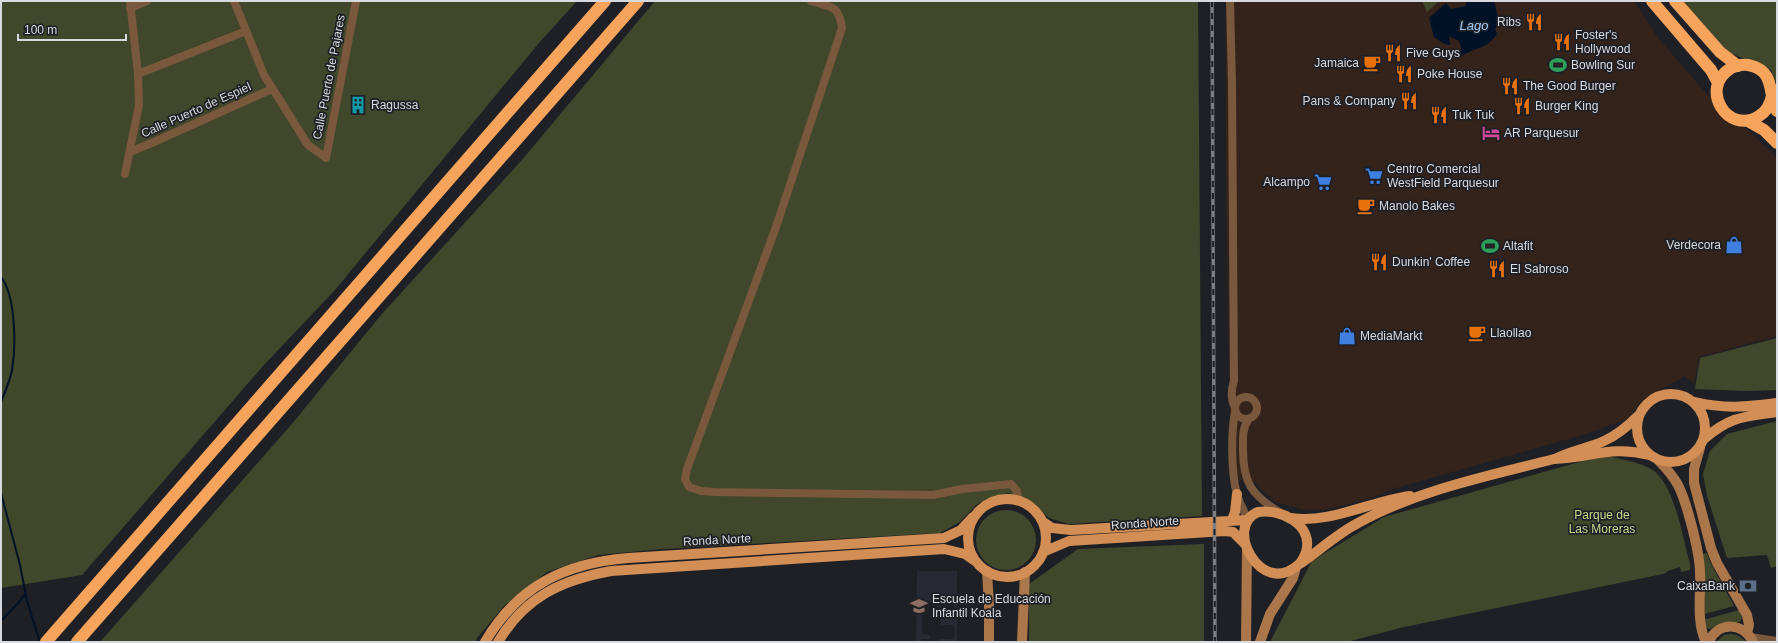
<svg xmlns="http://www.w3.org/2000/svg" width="1778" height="643" font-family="Helvetica,sans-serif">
<rect width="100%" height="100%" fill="#1f2026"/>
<path fill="#34231b" d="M1226,1H1634L1658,38L1705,92L1766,147L1777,159V336L1699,357L1694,384L1685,376L1642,400L1629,418L1589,433L1396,488L1369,499L1324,510H1305L1275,502L1251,479L1231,482L1226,173Z"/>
<path fill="#272934" d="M917,571H957V642H940V639H954V625H941V617H954V604H941V607H937V604H922V634L930,635V639H922L921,642H916Z"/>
<path fill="#41472b" d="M1,1H577L539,43L335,290L263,366L82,575L1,588Z
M655,1H1198L1202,516L1069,524L1049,518L1031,501L1008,493L986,499L976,505L960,522L940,533L662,549L598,555L547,572L505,605L477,638L476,642H100L291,425L381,315L521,161Z
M1422,1H1439L1427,12Z
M1682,1H1777V85L1771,70L1728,52Z
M1777,338V390L1747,391L1695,389L1700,358Z
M1777,421V566L1771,568L1767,555L1727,558L1707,496L1703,474L1710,451L1727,434Z
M1604,455C1619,459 1642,462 1654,471C1675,487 1683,539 1690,564V570L1681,572L1680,567L1667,571V572L1663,574L1404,627L1347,642H1270L1312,561L1384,517Z
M976 540a30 30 0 1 1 60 0a30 30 0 1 1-60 0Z
M1204,544V642H1029V584L1078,549Z
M1707,553L1711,564L1734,606L1705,614L1704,563L1702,554Z
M1739,610L1742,617L1740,622L1721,623L1710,629L1705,628L1703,620Z
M1731,634L1737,635L1747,642H1716L1724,635Z"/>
<path fill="#001228" d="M1466,1H1494L1499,21L1495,29L1497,34C1486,50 1477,46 1462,56L1460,55L1461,48L1459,41L1449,36L1450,45L1445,44L1434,37L1429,18L1446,3L1451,9L1466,6Z"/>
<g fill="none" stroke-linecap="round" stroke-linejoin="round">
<path stroke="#001228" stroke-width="2" d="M1,277C16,296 16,347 12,370C10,381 5,392 1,402
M1,493L20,565L27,601L40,642
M1,621L19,602L25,594"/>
<path stroke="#79583d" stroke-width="8" d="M234,1L264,75L308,145L326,158L356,1
M811,1C831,7 839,5 842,28L776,227L687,469L685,479L689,487L701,491L715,492L933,495L962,489L1011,484L1017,491L1018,500
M1230,1L1232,83L1234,381C1231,390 1230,398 1235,407
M130,8L147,1
M138,74L246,31
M130,152L154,142L272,89
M125,174L139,105L138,74L130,1
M1235 408a11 11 0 1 1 22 0a11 11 0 1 1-22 0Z
M1235,412C1231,432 1231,474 1237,494C1239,503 1245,511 1247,520
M1248,420C1242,429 1243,439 1243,450C1243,483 1252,495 1279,512
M1750,637L1777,641"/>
<path stroke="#ab764a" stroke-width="10" d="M1700,448L1694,469V483L1711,548L1717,563L1747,615L1749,625L1747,633
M1659,461C1666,468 1673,476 1678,485C1687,503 1700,553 1700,573C1701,595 1696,622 1706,642
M987,571L989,606V642
M1022,642L1025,572
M1246,642L1247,550
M1260,642L1270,614L1293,578L1296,567
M1709,642C1717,621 1744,622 1753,642"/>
<path stroke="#d28e54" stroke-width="10" d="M1637 428a34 34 0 1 1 68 0a34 34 0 1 1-68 0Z
M1695,402C1723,409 1748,407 1777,403
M1704,439C1731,416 1743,417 1777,412
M1557,458C1573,450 1589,448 1604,441C1618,435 1629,425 1639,415
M968 538a39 39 0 1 1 78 0a39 39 0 1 1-78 0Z
M1258,512C1281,508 1314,525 1306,552C1304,557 1302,562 1298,565C1261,598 1223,526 1258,512Z
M1291,518C1330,524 1371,501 1410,496
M1232,520L1235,512L1237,494
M1043,522L1052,528L1071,530L1247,520
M1043,552L1069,541L1225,531L1233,532L1246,545
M1301,563C1320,550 1337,534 1358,523C1418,490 1488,476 1554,459C1590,458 1612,445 1649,455
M485,642C518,586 565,563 628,558L944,538L961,530L973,517
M498,642C525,597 561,580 611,571L944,549L965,554L975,561"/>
<path stroke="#f6a35c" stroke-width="12" d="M1652,1L1711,70L1718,83
M1675,1L1720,52L1738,66
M1772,96C1770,105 1766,112 1759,116C1728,136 1698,88 1731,68C1737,65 1745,64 1752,66C1775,72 1768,95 1777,111
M1748,121L1764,130L1777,143
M46,642L605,1
M77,642L638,1"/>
<g stroke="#7d7e83" stroke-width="3.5">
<path id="rail" d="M1212,1L1215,642"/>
</g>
<use href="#rail" stroke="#1f2026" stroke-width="2" stroke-dasharray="6" stroke-linecap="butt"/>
</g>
<defs>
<g id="restaurant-bare" transform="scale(1.38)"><path d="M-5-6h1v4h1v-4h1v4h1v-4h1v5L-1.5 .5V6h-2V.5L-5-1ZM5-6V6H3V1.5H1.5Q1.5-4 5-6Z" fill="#e8710a" stroke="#1f2026" stroke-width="2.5" paint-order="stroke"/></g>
<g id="cafe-bare" transform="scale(1.38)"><path d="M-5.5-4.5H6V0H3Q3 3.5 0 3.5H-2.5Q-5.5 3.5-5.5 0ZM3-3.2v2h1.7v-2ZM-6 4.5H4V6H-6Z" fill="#e8710a" stroke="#1f2026" stroke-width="2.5" paint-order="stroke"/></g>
<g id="stadium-bare" transform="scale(1.38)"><path d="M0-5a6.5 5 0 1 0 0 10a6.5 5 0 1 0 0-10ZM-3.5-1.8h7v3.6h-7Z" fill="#2e9e5b" stroke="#1f2026" stroke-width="2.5" paint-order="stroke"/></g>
<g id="building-bare" transform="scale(1.38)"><path d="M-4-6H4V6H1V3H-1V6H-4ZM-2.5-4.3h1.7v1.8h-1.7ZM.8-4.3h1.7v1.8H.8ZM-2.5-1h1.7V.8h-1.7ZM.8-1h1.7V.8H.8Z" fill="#0f9aa8" stroke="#1f2026" stroke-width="2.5" paint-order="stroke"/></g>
<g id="hotel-bare" transform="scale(1.38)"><path d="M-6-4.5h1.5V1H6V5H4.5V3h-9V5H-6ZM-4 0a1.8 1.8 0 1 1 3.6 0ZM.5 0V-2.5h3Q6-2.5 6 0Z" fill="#d1479c" stroke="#1f2026" stroke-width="2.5" paint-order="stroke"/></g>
<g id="supermarket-bare" transform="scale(1.38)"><path d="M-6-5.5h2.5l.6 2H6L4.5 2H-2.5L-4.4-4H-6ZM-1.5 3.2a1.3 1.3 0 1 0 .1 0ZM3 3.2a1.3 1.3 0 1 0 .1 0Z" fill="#3f7fe0" stroke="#1f2026" stroke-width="2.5" paint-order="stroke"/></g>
<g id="shop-bare" transform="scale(1.38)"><path d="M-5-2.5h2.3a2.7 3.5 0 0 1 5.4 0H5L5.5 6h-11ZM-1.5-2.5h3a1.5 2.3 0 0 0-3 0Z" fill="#3f7fe0" stroke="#1f2026" stroke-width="2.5" paint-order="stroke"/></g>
<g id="bank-bare" transform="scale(1.38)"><path d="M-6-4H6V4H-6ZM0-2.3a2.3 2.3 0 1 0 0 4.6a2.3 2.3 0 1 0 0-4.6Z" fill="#5c6f8a" stroke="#1f2026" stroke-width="2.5" paint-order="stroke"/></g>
<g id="school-bare" transform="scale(1.38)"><path d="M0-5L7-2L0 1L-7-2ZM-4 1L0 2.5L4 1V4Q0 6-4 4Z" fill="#8d6e63" stroke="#1f2026" stroke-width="2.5" paint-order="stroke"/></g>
</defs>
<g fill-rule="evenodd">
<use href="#restaurant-bare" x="1534" y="22"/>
<use href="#restaurant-bare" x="1562" y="42"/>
<use href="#restaurant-bare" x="1393" y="53"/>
<use href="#cafe-bare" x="1372" y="63"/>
<use href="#stadium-bare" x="1558" y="65"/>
<use href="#restaurant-bare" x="1404" y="74"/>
<use href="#restaurant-bare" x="1510" y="86"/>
<use href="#restaurant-bare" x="1409" y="101"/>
<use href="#building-bare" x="358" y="105"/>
<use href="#restaurant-bare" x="1522" y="106"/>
<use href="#restaurant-bare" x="1439" y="115"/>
<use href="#hotel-bare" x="1491" y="133"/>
<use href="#supermarket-bare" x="1374" y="176"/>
<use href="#supermarket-bare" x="1323" y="182"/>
<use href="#cafe-bare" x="1366" y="206"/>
<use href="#shop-bare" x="1734" y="245"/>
<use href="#stadium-bare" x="1490" y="246"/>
<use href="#restaurant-bare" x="1379" y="262"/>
<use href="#restaurant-bare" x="1497" y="269"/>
<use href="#cafe-bare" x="1477" y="333"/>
<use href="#shop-bare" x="1347" y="336"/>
<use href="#bank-bare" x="1748" y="586"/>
<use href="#school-bare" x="919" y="606"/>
</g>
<g text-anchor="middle" stroke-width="3.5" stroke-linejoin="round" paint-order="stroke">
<g font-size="12" fill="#d9dadf" stroke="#1f2026" text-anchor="start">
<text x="1521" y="26" text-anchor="end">Ribs</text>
<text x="1575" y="39">Foster's<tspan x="1575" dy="14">Hollywood</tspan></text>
<text x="1406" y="57">Five Guys</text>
<text x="1359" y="67" text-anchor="end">Jamaica</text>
<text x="1571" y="69">Bowling Sur</text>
<text x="1417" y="78">Poke House</text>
<text x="1523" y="90">The Good Burger</text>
<text x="1396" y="105" text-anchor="end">Pans &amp; Company</text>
<text x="371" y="109">Ragussa</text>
<text x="1535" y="110">Burger King</text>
<text x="1452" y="119">Tuk Tuk</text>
<text x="1504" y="137">AR Parquesur</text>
<text x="1387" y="173">Centro Comercial<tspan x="1387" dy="14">WestField Parquesur</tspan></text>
<text x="1310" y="186" text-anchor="end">Alcampo</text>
<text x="1379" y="210">Manolo Bakes</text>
<text x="1721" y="249" text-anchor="end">Verdecora</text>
<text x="1503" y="250">Altafit</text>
<text x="1392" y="266">Dunkin' Coffee</text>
<text x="1510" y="273">El Sabroso</text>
<text x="1490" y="337">Llaollao</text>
<text x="1360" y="340">MediaMarkt</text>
<text x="1735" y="590" text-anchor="end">CaixaBank</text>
<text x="932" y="603">Escuela de Educación<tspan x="932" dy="14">Infantil Koala</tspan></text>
</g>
<g font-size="12" fill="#d9dadf" stroke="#1f2026">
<text transform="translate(329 77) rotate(-79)" y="4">Calle Puerto de Pajares</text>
<text transform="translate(196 110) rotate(-24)" y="4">Calle Puerto de Espiel</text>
<text transform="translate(1145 523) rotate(-4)" y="4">Ronda Norte</text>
<text transform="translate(717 540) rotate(-3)" y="4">Ronda Norte</text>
</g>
<g font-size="12" fill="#c8d88b" stroke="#1f2026">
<text x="1602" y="519">Parque de<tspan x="1602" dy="14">Las Moreras</tspan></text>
</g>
<g font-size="13" font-style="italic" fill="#9ecefb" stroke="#1f2026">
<text x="1474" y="30">Lago</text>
</g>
</g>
<rect width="1778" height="643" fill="none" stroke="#d9dadf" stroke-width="4"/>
<path d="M18 34v6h108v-6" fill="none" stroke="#d9dadf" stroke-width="2"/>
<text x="24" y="34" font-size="12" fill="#d9dadf" stroke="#1f2026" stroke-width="3" paint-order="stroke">100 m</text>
</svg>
